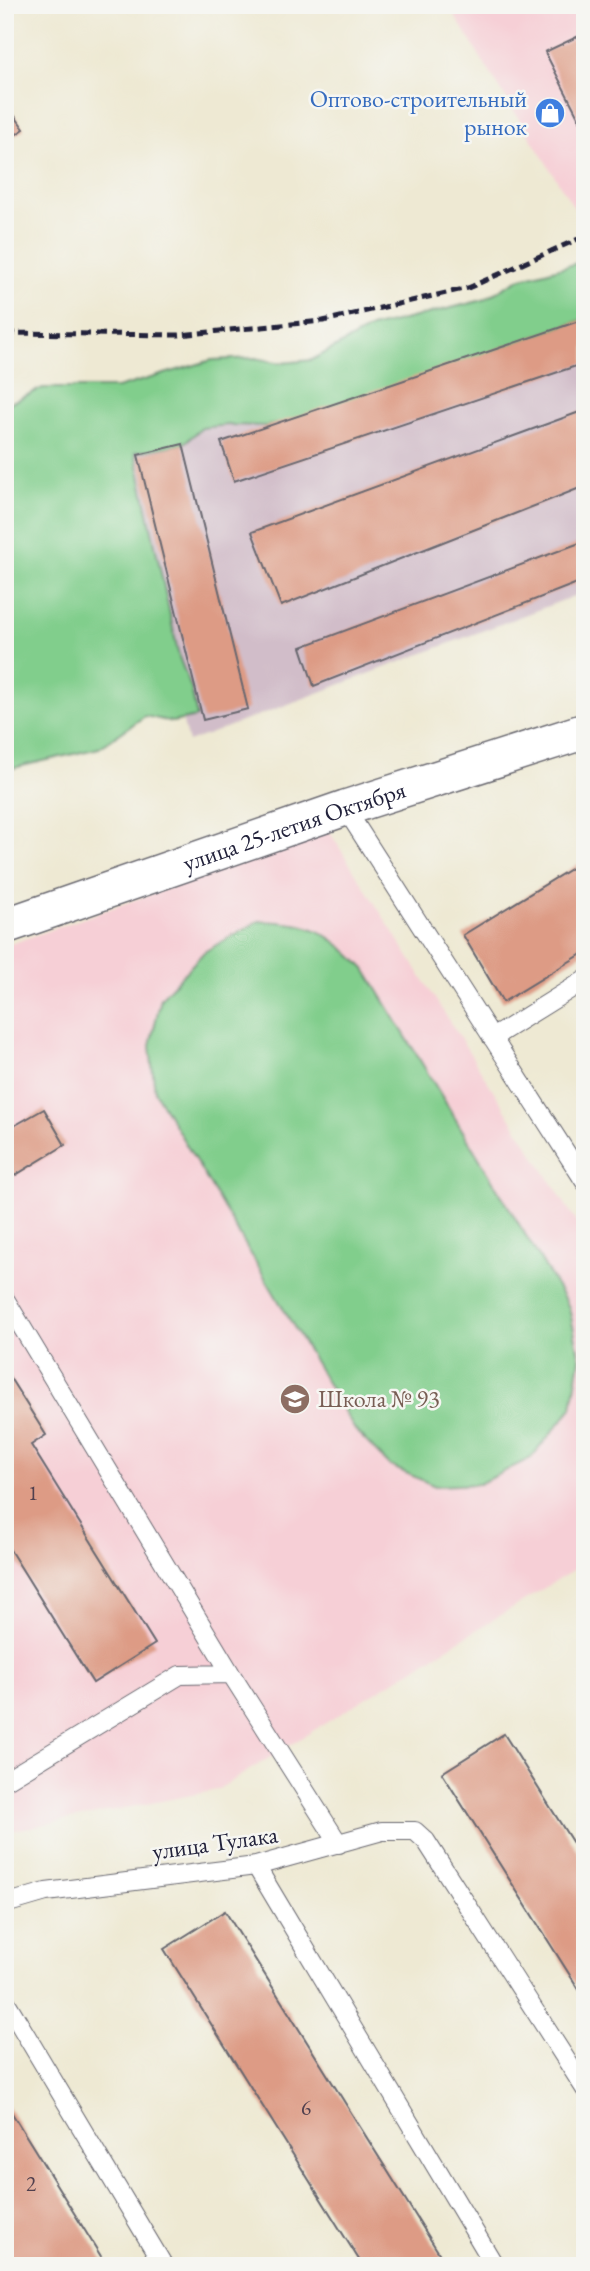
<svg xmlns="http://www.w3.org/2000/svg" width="590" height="2271" font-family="'EB Garamond',serif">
<rect width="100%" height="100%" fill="#f6f6f2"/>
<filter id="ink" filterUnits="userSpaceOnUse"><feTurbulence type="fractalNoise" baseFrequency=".0143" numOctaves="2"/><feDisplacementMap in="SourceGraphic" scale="14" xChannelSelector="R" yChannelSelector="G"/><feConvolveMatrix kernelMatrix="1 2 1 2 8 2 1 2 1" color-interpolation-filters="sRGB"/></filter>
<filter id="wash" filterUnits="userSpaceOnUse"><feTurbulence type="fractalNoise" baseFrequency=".00686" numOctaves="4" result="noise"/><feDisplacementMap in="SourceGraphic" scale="28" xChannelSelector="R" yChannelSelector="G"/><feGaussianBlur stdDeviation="1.57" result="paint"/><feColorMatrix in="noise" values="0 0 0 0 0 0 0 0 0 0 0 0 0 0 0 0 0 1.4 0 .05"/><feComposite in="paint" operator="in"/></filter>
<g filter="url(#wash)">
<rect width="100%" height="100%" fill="#eee9d3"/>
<path fill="#f6cfd6" d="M448,5H585V222H583Z
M329,831L585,1235V1563L217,1790L5,1832V946Z"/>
<path fill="#d1bdc9" d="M585,311V592L188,742L113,455Z"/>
<path fill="#81ce8c" stroke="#527864" stroke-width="2" d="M585,261V319L299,419L267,426L228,425L202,428L183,444L135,452L179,657L191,688L197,717L172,722L145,716L99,748L5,770V405L43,388H117L212,360L255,358L282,363L312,360L371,328L483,300L519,279Z
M259,921C314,923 326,930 365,969L569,1307L580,1359L572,1408L531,1458L479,1484L435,1486L390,1466L355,1430L155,1092L150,1046L161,998L204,952Z"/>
<g id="blocks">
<path fill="#dd9b85" d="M585,33V130L545,52Z
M5,102L24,129L5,142Z
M585,319V363L234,481L221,442Z
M585,410V486L281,606L252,532Z
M183,444L248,709L203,720L138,455Z
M585,541V580L314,686L301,647Z
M585,860V952L503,1002L463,935Z
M44,1109L65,1145L14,1176L5,1161V1131Z
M5,1370L46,1435L31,1445L155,1644L93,1683L5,1542Z
M504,1734L585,1862V1999L442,1773Z
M225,1911L447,2266H363L164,1949Z
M5,2102L107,2266H5Z"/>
</g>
</g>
<g filter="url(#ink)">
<use href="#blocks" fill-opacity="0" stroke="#696870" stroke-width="2"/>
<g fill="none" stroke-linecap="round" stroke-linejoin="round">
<g stroke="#696870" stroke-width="20">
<path id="service" d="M345,808L585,1182
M492,1038L585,980
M5,1299L231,1674L339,1844
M5,1781L180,1675L231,1674
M256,1866L495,2266
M5,1904L46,1892L256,1866L382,1831H415L426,1841L585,2089
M5,2000L164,2266"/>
</g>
<g stroke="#696870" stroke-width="38">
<g id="minor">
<path id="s1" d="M5,926L345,808L585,731"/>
</g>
</g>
<use href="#service" stroke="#fff" stroke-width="18"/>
<use href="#minor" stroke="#fff" stroke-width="35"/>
<path stroke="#22223b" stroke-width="5" stroke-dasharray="10 5" stroke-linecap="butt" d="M5,333L179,335L323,321L468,288L585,236"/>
</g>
</g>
<defs>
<g id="shop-disc" transform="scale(1.575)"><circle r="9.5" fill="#3f7fe0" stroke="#f6f6f2"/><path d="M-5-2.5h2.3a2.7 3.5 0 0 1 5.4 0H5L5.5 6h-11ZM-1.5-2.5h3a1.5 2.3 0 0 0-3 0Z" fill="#fff"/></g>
<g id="school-disc" transform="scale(1.575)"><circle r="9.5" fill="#8d6e63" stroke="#f6f6f2"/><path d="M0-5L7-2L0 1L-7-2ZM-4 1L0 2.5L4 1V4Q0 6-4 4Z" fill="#fff"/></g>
</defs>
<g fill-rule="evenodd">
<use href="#shop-disc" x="550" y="113"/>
<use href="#school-disc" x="295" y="1399"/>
</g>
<g text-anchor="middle" stroke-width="5" stroke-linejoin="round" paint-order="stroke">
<g font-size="21" fill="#51404e">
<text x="33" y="1500">1</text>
<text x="306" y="2115">6</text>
<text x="31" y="2191">2</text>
</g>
<g font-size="24" fill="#366cbe" stroke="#f6f6f2" text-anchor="end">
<text x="527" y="107">Оптово-строительный<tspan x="527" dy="28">рынок</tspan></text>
</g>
<g font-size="24" fill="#22223b" stroke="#f6f6f2">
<text dy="8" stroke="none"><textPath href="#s1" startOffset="306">улица 25-летия Октября</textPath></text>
<text transform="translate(215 1843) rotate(-8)" y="8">улица Тулака</text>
</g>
<g font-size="24" fill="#785e54" stroke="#f6f6f2" text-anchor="start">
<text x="318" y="1407">Школа № 93</text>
</g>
</g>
<rect width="590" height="2271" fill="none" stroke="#f6f6f2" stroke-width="28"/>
</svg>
